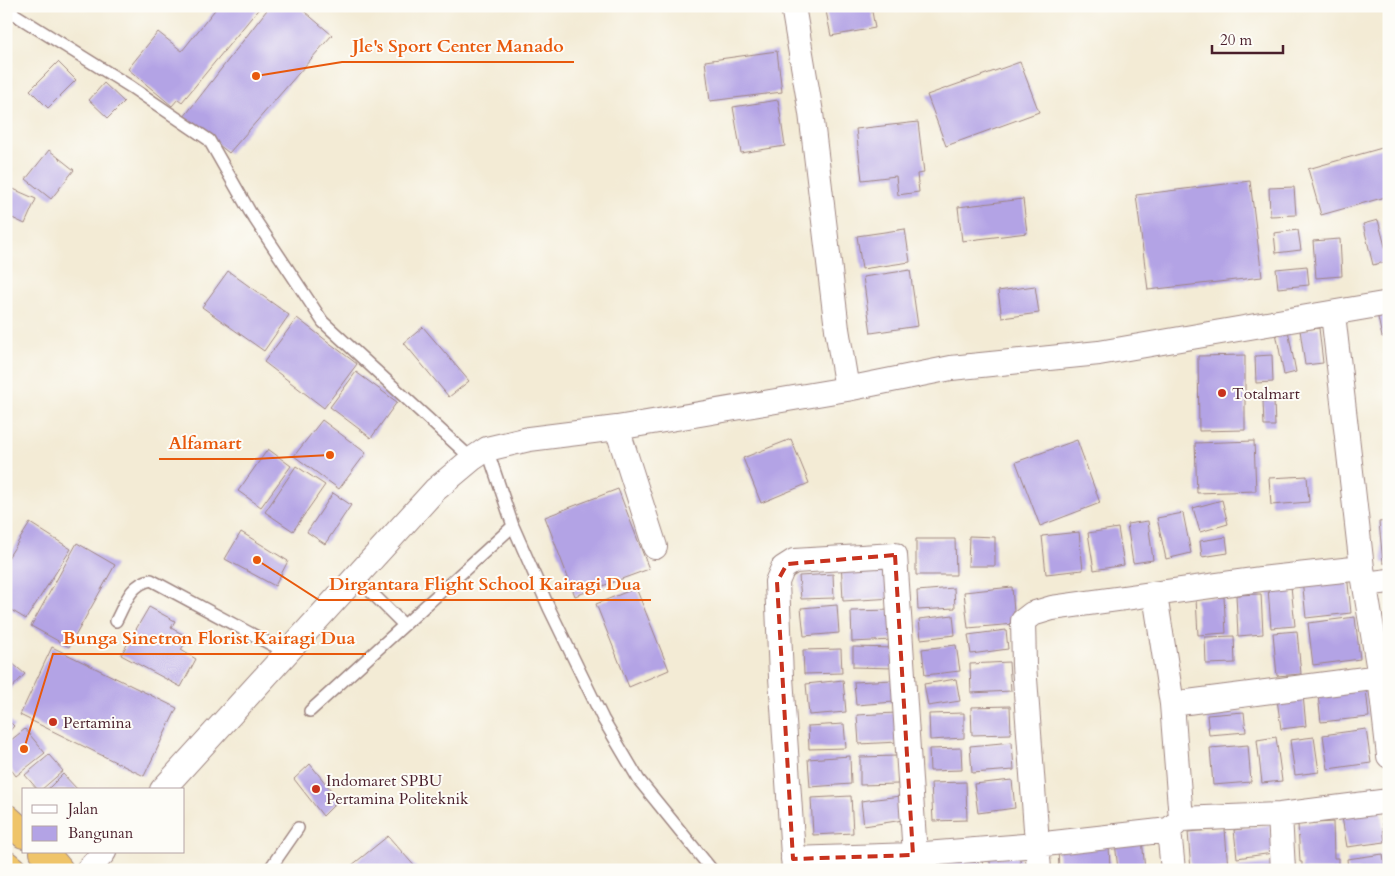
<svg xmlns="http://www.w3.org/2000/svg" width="1395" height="876" font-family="Cardo,serif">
<rect width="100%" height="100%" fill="#fdfcf7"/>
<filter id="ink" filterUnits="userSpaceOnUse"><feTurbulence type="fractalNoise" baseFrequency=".02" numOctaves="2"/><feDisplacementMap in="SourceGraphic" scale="10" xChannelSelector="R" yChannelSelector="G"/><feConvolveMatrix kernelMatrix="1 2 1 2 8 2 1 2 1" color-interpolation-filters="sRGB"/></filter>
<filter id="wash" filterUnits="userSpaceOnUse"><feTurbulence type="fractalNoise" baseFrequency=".0096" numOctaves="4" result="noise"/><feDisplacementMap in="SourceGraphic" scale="20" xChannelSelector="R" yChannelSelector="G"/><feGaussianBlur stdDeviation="1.12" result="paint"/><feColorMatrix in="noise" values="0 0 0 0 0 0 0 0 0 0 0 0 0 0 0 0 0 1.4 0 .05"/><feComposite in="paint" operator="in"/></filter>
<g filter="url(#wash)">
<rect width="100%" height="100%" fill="#f3ebd5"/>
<g id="blocks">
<path fill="#b3a3e5" d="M218,6H261L182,102L178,99L172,106L128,69L158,32L182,51Z
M270,6H298L332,35L229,153L184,117Z
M825,6H871L875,28L831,36Z
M777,51L782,92L710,101L705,61Z
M58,62L76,80L48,108L30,90Z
M1020,62L1039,112L946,146L927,95Z
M104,83L124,102L108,118L89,100Z
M778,100L785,146L741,153L733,107Z
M918,122L924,173L917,174L919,192L898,195L896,176L862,180L856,129Z
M1389,146V196L1321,215L1308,169Z
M49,150L74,170L51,199L26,179Z
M1250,181L1262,277L1148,290L1136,195Z
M1294,187L1296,215L1270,216L1269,188Z
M11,188L36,199L25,224L6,215V199Z
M1023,199L1027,233L962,241L958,207Z
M1378,220L1389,261L1373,265L1363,224Z
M905,229L910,262L862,269L857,236Z
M1298,230L1301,250L1276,253L1274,233Z
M1340,239L1342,276L1316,278L1313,241Z
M1307,266L1309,285L1278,288L1276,269Z
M910,270L918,326L871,333L863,277Z
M228,271L289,315L264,351L202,307Z
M1035,286L1039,313L1002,318L998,291Z
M1389,306V336L1382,337L1376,308Z
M297,318L357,364L324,408L264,362Z
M1287,325L1296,372L1284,375L1275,327Z
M423,327L469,381L449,397L404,343Z
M1319,328L1323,363L1305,365L1300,330Z
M1245,355V430L1199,431L1198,356Z
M1272,355L1273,382L1256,383L1255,356Z
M356,372L397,402L371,438L330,407Z
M1263,401H1274L1275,426H1264Z
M322,420L366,453L339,489L294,456Z
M791,439L809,483L761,503L743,458Z
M1077,440L1100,503L1040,526L1016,462Z
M1254,441L1256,491L1197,493L1195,443Z
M268,449L291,466L261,507L238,491Z
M296,466L325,485L293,531L265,512Z
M1307,476L1309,502L1271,505L1269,478Z
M618,489L649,569L575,596L545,517Z
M333,493L351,505L325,544L307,532Z
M1222,500L1228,524L1200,532L1193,508Z
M1183,513L1191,553L1166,559L1157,518Z
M1148,521L1153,560L1133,563L1127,524Z
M1389,521V563H1383L1379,522Z
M30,523L71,549L26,619L6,607V561Z
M1118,528L1124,565L1094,570L1088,533Z
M241,532L288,561L275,586L225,559Z
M1079,532L1083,570L1046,574L1042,536Z
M969,536L995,537V566H968Z
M1226,537L1228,553L1202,557L1200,541Z
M916,539H955L956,575H916Z
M77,543L115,565L69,647L31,626Z
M893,557L894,598L843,601L841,559Z
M833,574L834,598L801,599L799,576Z
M1347,574L1351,613L1306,618L1302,579Z
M1291,586L1295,626L1271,628L1268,588Z
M1012,587L1015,624L968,628L964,592Z
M636,588L669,670L629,687L596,604Z
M954,588L955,608L918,610L917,591Z
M1261,594L1263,634L1238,636L1236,595Z
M1224,597L1226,633L1198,635L1196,599Z
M837,605L839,633L804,636L801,608Z
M149,607L175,621L171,628L188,637L181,650L196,659L181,687L121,655Z
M892,610L893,640L852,642L851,611Z
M953,615L955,635L921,639L919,619Z
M1355,617L1360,659L1313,665L1308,623Z
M1006,630L1008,649L971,654L968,635Z
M1297,631L1301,674L1277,676L1273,633Z
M1234,636L1235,663L1206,664L1205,637Z
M956,645L960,671L925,675L922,649Z
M52,647L177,708L144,776L20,715Z
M853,647L895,648L894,668L853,667Z
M841,649L842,673L804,674L803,650Z
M6,658L25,674L6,694Z
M1009,662L1011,691L971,693L970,664Z
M956,679L960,701L928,706L924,684Z
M843,680L846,712L809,715L806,684Z
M893,680L894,702L856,705L854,682Z
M1366,689L1369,717L1321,722L1318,695Z
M1303,695L1306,726L1281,729L1277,699Z
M1010,706L1011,734L972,735L971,707Z
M1244,712L1246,732L1209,735L1207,715Z
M896,713L898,742L859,744L857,715Z
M964,713V738L930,740L929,714Z
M6,718L14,726L6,735Z
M844,724L846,748L809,749L808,726Z
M25,729L45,753L16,776L6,763V744Z
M1366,729L1371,763L1328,769L1323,735Z
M1276,737L1282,781L1262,783L1257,740Z
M1314,737L1319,772L1295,775L1290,740Z
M1012,742L1014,770L972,773L970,746Z
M1248,745L1251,782L1213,785L1210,748Z
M961,748L962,770L930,771L929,749Z
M49,755L63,771L41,790H38L25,775Z
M850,756L851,784L810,787L808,759Z
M897,756L898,784L860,785V757Z
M310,764L339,800L323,816L294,779Z
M63,774L78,790H47Z
M1012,780L1015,808L978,813L974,784Z
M966,782L967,820L933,821L931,783Z
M851,796L853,833L813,835L811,798Z
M900,796L903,820L864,826L861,801Z
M1381,811L1385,842L1347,847L1342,817Z
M1333,822L1334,858H1338V870H1302V862H1300L1298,824Z
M1270,825L1273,853L1237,858L1234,830Z
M1225,829L1228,869L1191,870L1188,832Z
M388,836L418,870H346Z
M1142,839L1145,870H1118L1115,842Z
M1109,844L1110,870H1059L1058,846Z
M1019,850L1021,870H991L989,854Z
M1383,854L1385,870H1348L1347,859Z
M982,856L983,870H946V857Z
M1275,863L1276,870H1239L1238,867Z"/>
</g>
</g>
<g filter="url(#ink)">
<use href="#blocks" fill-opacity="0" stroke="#9e8580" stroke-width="1"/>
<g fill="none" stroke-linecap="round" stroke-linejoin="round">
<g stroke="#9e8580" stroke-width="14">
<path id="service" d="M6,9L131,87L209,140L250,212L323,322L472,459
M487,449L513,526L549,608L603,719L639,780L712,870
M355,576L404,625
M116,621C125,604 130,584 151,580L287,653
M310,711L513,526
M269,870L298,828"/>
</g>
<g stroke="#9e8580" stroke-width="26">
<path id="minor" d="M793,6L811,113L837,329L847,389
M1333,314L1362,568L1380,677L1389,756
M617,428L655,547
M1365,584L1389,581
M1155,595L1172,704L1181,819
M1172,704L1380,677
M162,790L435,490L472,459L487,449L529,439L617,428L847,389L951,368L1099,353L1389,303
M1280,815L1283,870
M1169,830L1173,870
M793,859L913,855L1036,845L1169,830L1181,819L1280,815L1389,801
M88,870L104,852
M794,870L781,677L777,582L783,568L794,561L895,555L916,870
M1039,870L1024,665L1023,621L1032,614L1052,608L1261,579L1362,568"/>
</g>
<g stroke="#9e8580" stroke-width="30">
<path id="trunk" d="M6,818L24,834
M44,852L59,870
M6,865L12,870"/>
</g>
<use href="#service" stroke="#fff" stroke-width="11"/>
<use href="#minor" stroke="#fff" stroke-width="24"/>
<use href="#trunk" stroke="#efc469" stroke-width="28"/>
</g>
</g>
<path fill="none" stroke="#c8321e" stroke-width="4" stroke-dasharray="10 6" stroke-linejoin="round" d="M895,555L913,855L793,859L777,582L787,564Z"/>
<g fill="#c8321e" stroke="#fdfcf7" stroke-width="2">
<circle cx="1222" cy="393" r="5"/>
<circle cx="53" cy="722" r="5"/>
<circle cx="316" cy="789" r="5"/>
</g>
<g text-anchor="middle" stroke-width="4" stroke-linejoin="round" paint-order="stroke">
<g font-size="16" fill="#4a1f2b" stroke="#fdfcf7" text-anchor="start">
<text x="1232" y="399">Totalmart</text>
<text x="63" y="728">Pertamina</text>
<text x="326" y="786">Indomaret SPBU<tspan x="326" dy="18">Pertamina Politeknik</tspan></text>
</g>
</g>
<path fill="none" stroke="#e8590c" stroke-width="2" d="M256 76L342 62H574M330 455L252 459H159M257 560L319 600H651M24 749L53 654H366"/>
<g fill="#e8590c" stroke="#fdfcf7" stroke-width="2">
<circle cx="256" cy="76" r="5"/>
<circle cx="330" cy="455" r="5"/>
<circle cx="257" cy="560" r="5"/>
<circle cx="24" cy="749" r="5"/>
</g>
<g font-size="18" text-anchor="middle" font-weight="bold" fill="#e8590c" stroke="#fdfcf7" stroke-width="4" stroke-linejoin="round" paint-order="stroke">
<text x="458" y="52">Jle's Sport Center Manado</text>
<text x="205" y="449">Alfamart</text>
<text x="485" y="590">Dirgantara Flight School Kairagi Dua</text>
<text x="209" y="644">Bunga Sinetron Florist Kairagi Dua</text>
</g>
<rect width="1395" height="876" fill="none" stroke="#fdfcf7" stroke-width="25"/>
<rect x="22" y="788" width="162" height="65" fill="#fdfcf7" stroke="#b5a4a5"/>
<rect x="32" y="805" width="25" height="8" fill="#ffffff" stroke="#b5a4a5"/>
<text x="68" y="814" font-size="15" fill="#4a1f2b">Jalan</text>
<rect x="32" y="826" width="25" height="15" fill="#b3a3e5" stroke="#b5a4a5"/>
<text x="68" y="838" font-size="15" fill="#4a1f2b">Bangunan</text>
<path d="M1212 45v8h71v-8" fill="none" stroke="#4a1f2b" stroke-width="2.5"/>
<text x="1220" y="45" font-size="15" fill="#4a1f2b" stroke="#fdfcf7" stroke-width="4" paint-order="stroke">20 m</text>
</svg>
